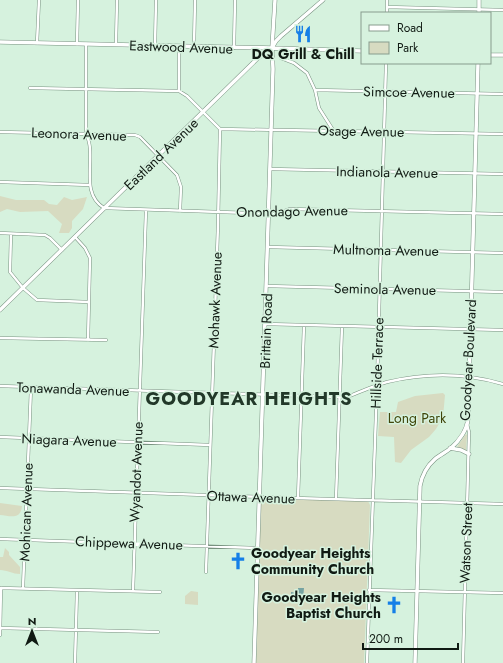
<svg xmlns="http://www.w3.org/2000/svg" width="503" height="663" font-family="Jost,sans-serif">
<rect width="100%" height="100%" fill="#d6f2de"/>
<path fill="#d7dbc1" d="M0,196L16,200H44L49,204L57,205L64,197L72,200L87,197L83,209L72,221V228L69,233H59L62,224L48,211L20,212L7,209L0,212Z
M443,393L445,395L443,417L436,429L429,437L411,450L401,463L395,462L394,437L378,436L380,412H396L398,402L415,396Z
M466,434L467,435L466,451L456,448Z
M263,498L368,501L370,505L364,663H256L261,500Z
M0,503L22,506C21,520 10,516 0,515Z
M5,548L9,552V555L20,567V574C13,574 7,570 0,570V557H3Z
M191,591L198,592V605L185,604V596Z"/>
<path fill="#76a3a2" d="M298,588H304L303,599H291V592L298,593Z"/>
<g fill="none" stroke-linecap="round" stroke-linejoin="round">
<g stroke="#789280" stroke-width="3.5">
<path id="minor" d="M387,7L503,10
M387,13V0
M37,43L39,0
M77,44L78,0
M86,44V134C98,156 78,192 104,208L274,214L279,213L290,209L503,214
M116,44L117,0
M155,46L156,0
M194,46L195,0
M234,48L235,0
M281,58L294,63L307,73L315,90L319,108L333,130
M30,88L179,91L187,96L220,129L218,225L206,572
M315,90L503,94
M179,91V47
M220,129L503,134
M0,132L135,135L140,137L177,175L181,187L180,211
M270,169L503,174
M0,182L90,185
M0,233L45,235L50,238L62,250
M11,234L10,272L23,288L37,300L89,302
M75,237L85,248L90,258L88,340
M268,247L503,253
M267,286L503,292
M266,324L503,330
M0,338L106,340
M0,386L340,397H347C360,392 373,386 387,382C425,373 466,373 503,384
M0,437L210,445
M0,488L260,497L503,504
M298,498L304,325
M336,499L342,326
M0,539L258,548
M0,588L160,592
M23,588L31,388
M369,590L503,593
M133,591L146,210
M0,628L158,632
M0,635L1,588
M75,663L77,590
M367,663L377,386L386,63
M463,663L469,432L467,424"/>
</g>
<g stroke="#789280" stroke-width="4.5">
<path id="tertiary" d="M479,13V0
M0,42L272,48L362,51
M490,55H503
M0,310L258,58L272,48L276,41L281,36L323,0
M450,448L461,450L469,454
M415,663L420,486C422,475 427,466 435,459C440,455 446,452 451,448C459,441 467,430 468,419L478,63"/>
</g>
<g stroke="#789280" stroke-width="4.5">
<path id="secondary" d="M254,663L273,69L272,48L275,0"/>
</g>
<use href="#minor" stroke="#fff" stroke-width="2.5"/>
<use href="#tertiary" stroke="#fff" stroke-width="3.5"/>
<use href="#secondary" stroke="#fff" stroke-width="3.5"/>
</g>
<defs>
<g id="restaurant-bare" transform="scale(1.38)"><path d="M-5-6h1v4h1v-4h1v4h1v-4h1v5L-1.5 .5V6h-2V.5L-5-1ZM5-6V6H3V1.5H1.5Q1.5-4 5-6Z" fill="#157fe7" stroke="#d6f2de" stroke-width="2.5" paint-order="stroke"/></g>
<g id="church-bare" transform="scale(1.38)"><path d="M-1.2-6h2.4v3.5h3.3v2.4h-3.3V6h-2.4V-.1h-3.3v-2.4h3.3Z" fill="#157fe7" stroke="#d6f2de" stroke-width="2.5" paint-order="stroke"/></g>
</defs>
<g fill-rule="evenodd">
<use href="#restaurant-bare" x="303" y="34"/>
<use href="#church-bare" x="238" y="561"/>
<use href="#church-bare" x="394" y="605"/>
</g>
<g text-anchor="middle" stroke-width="3" stroke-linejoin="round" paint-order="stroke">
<g font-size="14" fill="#101a13" stroke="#d6f2de">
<text transform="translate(181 47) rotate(2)" y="5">Eastwood Avenue</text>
<text transform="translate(409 92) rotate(1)" y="5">Simcoe Avenue</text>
<text transform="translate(361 131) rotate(1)" y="5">Osage Avenue</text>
<text transform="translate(79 134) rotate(2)" y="5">Leonora Avenue</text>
<text transform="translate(161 154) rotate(-44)" y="5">Eastland Avenue</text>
<text transform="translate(387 172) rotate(1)" y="5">Indianola Avenue</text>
<text transform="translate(292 211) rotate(-1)" y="5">Onondago Avenue</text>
<text transform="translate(386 250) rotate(1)" y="5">Multnoma Avenue</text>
<text transform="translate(385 289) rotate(1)" y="5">Seminola Avenue</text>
<text transform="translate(215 300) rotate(-88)" y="5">Mohawk Avenue</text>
<text transform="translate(266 331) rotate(-88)" y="5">Brittain Road</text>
<text transform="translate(468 360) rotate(-87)" y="5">Goodyear Boulevard</text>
<text transform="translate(377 363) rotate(-88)" y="5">Hillside Terrace</text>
<text transform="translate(73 389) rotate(2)" y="5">Tonawanda Avenue</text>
<text transform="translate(69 440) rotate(2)" y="5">Niagara Avenue</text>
<text transform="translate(136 472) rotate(-88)" y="5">Wyandot Avenue</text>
<text transform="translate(251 497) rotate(2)" y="5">Ottawa Avenue</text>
<text transform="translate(26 512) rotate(-88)" y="5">Mohican Avenue</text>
<text transform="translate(129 543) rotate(2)" y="5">Chippewa Avenue</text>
<text transform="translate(466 543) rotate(-88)" y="5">Watson Street</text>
</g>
<g font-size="14" font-weight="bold" fill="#101a13" stroke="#d6f2de">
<text x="303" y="59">DQ Grill &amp; Chill</text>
<text x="251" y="558" text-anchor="start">Goodyear Heights<tspan x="251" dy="16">Community Church</tspan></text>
<text x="381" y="602" text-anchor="end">Goodyear Heights<tspan x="381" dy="16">Baptist Church</tspan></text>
</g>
<g font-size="14" fill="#40450a" stroke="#d6f2de">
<text x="417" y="423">Long Park</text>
</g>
<g font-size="18" font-weight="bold" letter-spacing="1" fill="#223829" stroke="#d6f2de">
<text x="249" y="405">GOODYEAR HEIGHTS</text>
</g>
</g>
<rect x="361" y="12" width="130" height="52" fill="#d6f2de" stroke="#879c8d"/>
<rect x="369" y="25" width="20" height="6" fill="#ffffff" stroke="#879c8d"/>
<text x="397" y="32" font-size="12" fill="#101a13">Road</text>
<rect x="369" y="42" width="20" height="12" fill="#d7dbc1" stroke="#879c8d"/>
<text x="397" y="52" font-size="12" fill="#101a13">Park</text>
<g transform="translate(32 631)" stroke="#d6f2de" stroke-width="3" paint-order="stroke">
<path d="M0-3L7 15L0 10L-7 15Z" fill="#101a13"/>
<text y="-6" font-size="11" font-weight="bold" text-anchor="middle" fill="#101a13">N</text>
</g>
<path d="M363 643v6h95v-6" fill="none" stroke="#101a13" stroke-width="2"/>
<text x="369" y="643" font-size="12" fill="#101a13" stroke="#d6f2de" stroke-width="3" paint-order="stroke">200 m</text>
</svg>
